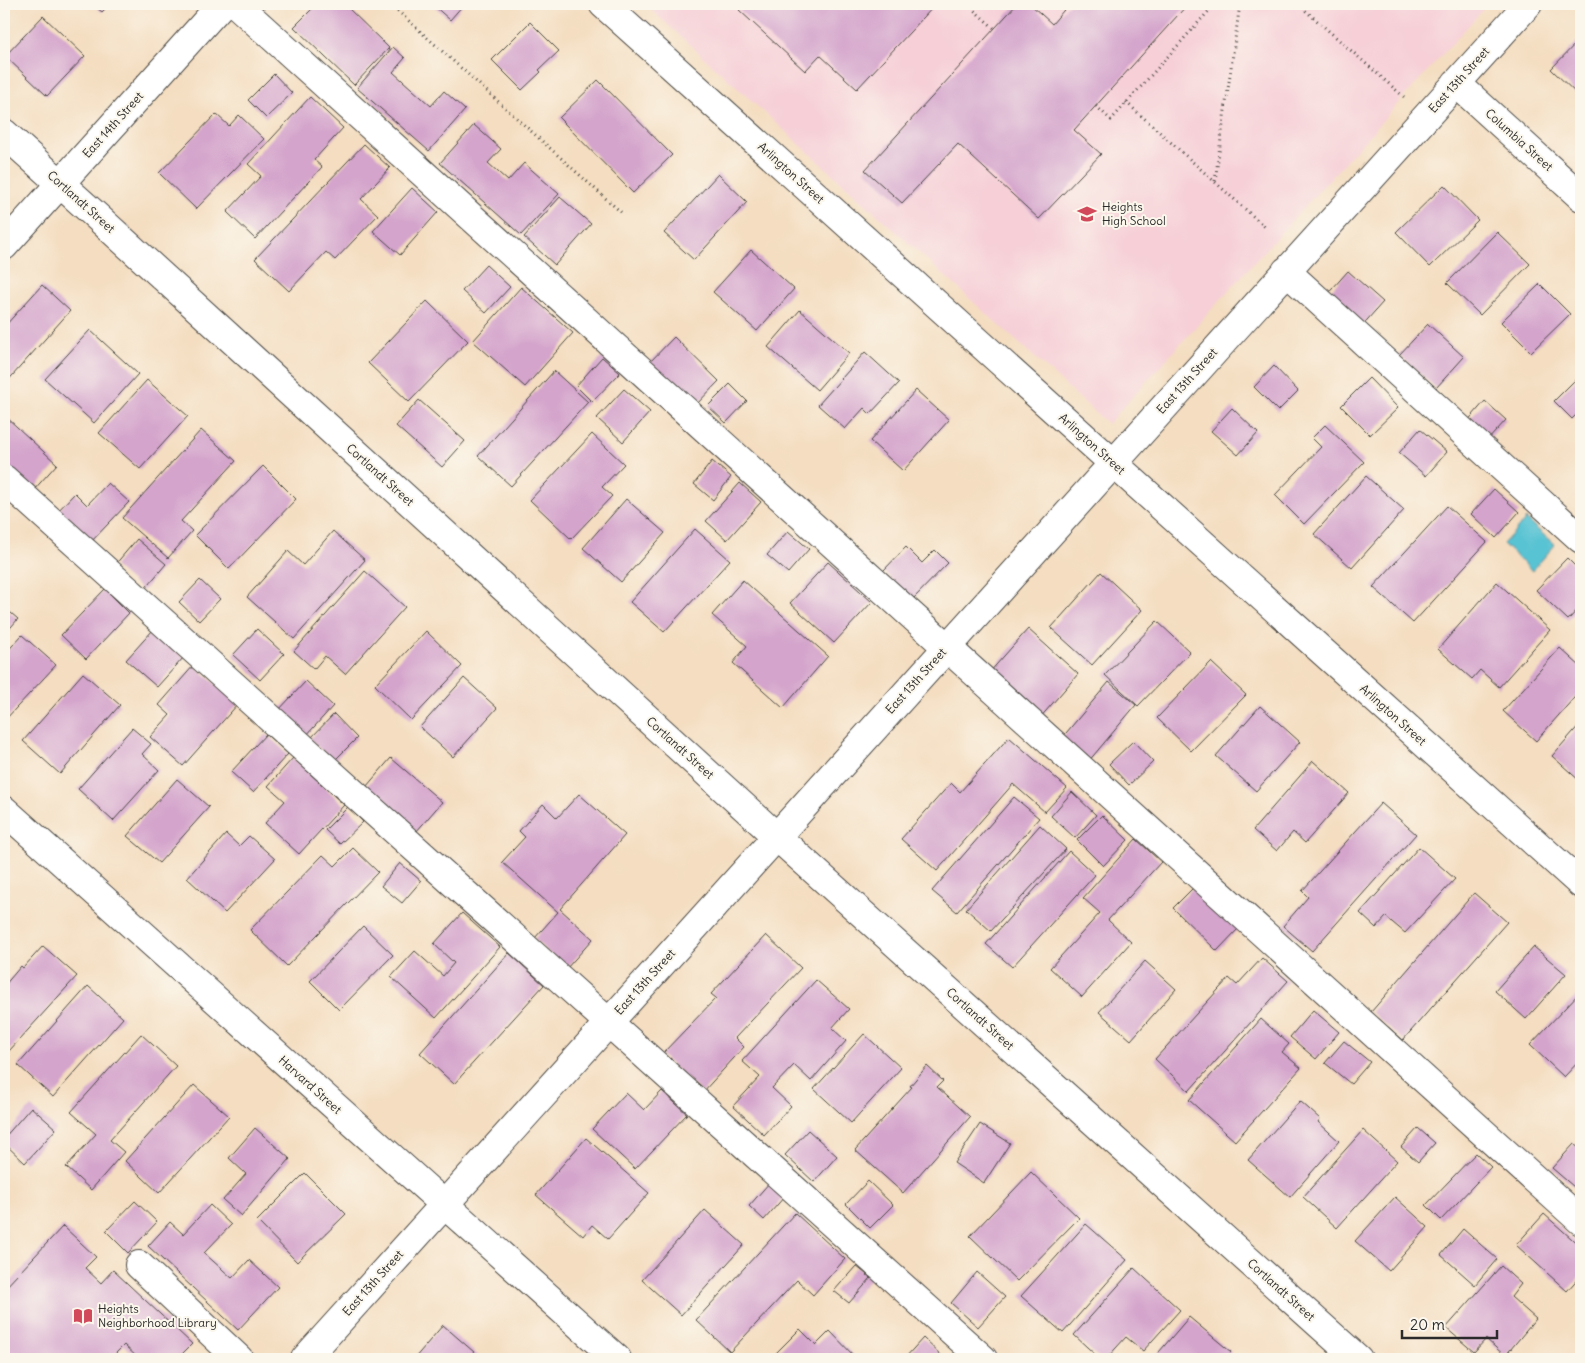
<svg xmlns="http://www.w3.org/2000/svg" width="1585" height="1363" font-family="Delius,sans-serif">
<rect width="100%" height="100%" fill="#fbf7ec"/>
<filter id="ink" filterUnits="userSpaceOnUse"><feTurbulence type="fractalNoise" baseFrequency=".02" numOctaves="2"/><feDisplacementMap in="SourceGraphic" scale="10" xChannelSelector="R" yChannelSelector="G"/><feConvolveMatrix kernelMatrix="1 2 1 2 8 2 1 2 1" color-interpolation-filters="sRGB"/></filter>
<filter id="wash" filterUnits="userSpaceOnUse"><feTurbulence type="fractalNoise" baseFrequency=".0096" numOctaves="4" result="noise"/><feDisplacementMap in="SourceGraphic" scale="20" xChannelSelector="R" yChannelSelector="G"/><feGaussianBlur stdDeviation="1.12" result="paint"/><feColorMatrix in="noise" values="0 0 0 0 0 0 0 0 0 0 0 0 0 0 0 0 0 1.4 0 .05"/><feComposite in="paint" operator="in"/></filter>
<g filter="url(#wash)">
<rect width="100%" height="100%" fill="#f4ddc0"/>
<path fill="#f6cfd7" d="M645,4H1488L1108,424Z"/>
<path fill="#58c3d3" stroke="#42777f" d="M1526,519L1555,545L1532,571L1503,544Z"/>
<g id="blocks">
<path fill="#d4a4cc" d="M92,4H110L102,12Z
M317,4H344L389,48L354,85L294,27Z
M432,4H464L450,20Z
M745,4H936L857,89L820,55L805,71L739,10Z
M1017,4H1030L1052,24L1069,4H1188L1074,130L1101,154L1039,219L958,144L902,203L865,170Z
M43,16L85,56L47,96L5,56Z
M530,22L559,51L539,70L541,72L522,90L492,60Z
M1581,38V98L1551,69Z
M393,47L405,58L393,72L431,106L444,91L465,110L429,151L357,88Z
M274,74L292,93L266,118L248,100Z
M598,80L672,155L633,193L559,118Z
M310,97L343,128L314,160L322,167L255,239L227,212L261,176L248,164Z
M216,114L229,126L239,115L264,139L196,209L159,173Z
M474,125L501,149L488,163L508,181L524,163L559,194L521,235L440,163Z
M364,144L390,168L361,199L378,215L335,260L326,252L289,291L255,259Z
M718,174L747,202L694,260L664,233Z
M1444,185L1478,220L1430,267L1396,232Z
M412,188L438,212L400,255L373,231Z
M560,197L591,224L555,265L524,237Z
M1497,232L1530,264L1480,315L1447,283Z
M751,250L794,289L757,331L713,292Z
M486,265L510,287L486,313L462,291Z
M1348,271L1383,302L1360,328L1325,297Z
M1540,284L1570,314L1531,352L1501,322Z
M42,285L70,311L4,385V327Z
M521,287L573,333L525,387L473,341Z
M427,301L468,341L409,402L368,363Z
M800,310L849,353L817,390L768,347Z
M1428,324L1464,357L1436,388L1399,355Z
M90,330L138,374L94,423L45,379Z
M674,337L719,381L693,408L648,364Z
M865,352L899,383L870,414L864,408L845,429L818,405Z
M602,357L620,373L592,402L576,386Z
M1274,366L1298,391L1278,411L1254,387Z
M554,371L588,402L511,486L478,456Z
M1581,374V410L1572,419L1554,401Z
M1369,378L1398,408L1370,435L1341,406Z
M147,380L188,416L140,469L99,433Z
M730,384L747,401L726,423L708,406Z
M624,389L650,412L623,442L597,418Z
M916,390L949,420L903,471L870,441Z
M419,400L465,441L442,467L396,426Z
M1485,401L1506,420L1487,441L1466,423Z
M1232,408L1258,433L1238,455L1211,431Z
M4,415L57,464L32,492L4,466Z
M1325,425L1364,462L1304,524L1275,495L1321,447L1312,438Z
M1420,429L1447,452L1426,476L1399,453Z
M201,430L236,461L181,521L192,531L168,558L122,518Z
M592,434L624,464L602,487L612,496L571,539L530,500Z
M712,461L731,477L713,500L694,484Z
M263,466L296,499L229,569L195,535Z
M1366,476L1404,510L1352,568L1314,534Z
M108,483L129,502L89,544L56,513L75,493L87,505Z
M740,483L761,502L727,540L706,521Z
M1494,489L1519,512L1496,538L1471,514Z
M626,499L665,533L621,582L583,548Z
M1447,506L1487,542L1413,623L1373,587Z
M695,529L730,560L664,632L630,602Z
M333,531L365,560L294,639L247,597L288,551L303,565Z
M788,531L809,549L788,573L767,555Z
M137,539L166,564L143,591L114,566Z
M906,547L922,563L935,550L948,563L912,600L883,571Z
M1567,558L1581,572V606L1568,620L1536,590Z
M828,562L872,602L834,643L790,603Z
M365,571L405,607L345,674L325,656L314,669L294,651Z
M1101,572L1142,610L1092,665L1051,628Z
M200,580L220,599L199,621L179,602Z
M743,580L828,656L783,708L733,663L747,646L712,615Z
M1497,582L1550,630L1499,687L1480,670L1472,679L1438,649Z
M105,589L129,613L86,659L61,635Z
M4,607L18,619L4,635Z
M1157,621L1190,652L1138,706L1105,675Z
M257,629L284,654L260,680L233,655Z
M1028,629L1078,674L1039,719L988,674Z
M153,630L184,657L157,687L126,660Z
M426,631L462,666L411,720L375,685Z
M22,635L56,665L4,721V655Z
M1560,648L1581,667V690L1536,741L1503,711Z
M1211,662L1246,695L1191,751L1157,718Z
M194,665L238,704L183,766L150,737L170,715L159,705Z
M83,673L120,705L60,774L23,741Z
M464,678L497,708L453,757L420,727Z
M306,681L333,706L305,737L277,712Z
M1109,682L1136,705L1088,762L1061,739Z
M1260,706L1300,742L1256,791L1216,756Z
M334,714L357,738L333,762L310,739Z
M1581,723V782L1552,756Z
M132,728L151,744L142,754L159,770L113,821L78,789Z
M266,734L288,754L253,792L231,772Z
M1009,737L1067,788L1045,812L1013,784L937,871L901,839L951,783L960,792Z
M1133,741L1153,762L1129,785L1109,764Z
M293,758L344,805L299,854L265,823L285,801L268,786Z
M391,758L442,802L416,832L366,787Z
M1313,761L1349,793L1305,843L1293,832L1277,851L1253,830Z
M177,779L209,807L159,863L127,836Z
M1072,792L1096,815L1075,838L1051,816Z
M579,794L625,835L560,909L593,939L566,969L534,939L558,912L502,862L525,837L519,831L543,804L557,818Z
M1014,797L1039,818L957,912L932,891Z
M1381,803L1416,834L1312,951L1283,926L1308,897L1302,891Z
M348,807L363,822L340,844L325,830Z
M1102,815L1128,840L1103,866L1077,840Z
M1040,825L1066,849L991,931L966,909Z
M226,834L239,846L249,836L275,859L225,913L187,878Z
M1136,839L1161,862L1108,920L1131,942L1082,997L1050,968L1100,913L1083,898Z
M1419,847L1455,879L1405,933L1386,917L1376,928L1360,913Z
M353,848L378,872L287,966L250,930L323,855L335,866Z
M1069,851L1095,875L1012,967L986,944Z
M400,863L421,881L402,903L381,886Z
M1196,885L1239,928L1217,951L1173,908Z
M1474,893L1507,922L1403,1040L1371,1012Z
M462,913L500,947L436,1018L391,977L415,951L443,976L454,963L434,944Z
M363,926L393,955L339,1010L310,981Z
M766,935L801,968L735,1038L744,1047L702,1093L661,1055L716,998L711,994Z
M43,946L77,976L9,1051L4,1046V986L21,966L23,968Z
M1534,947L1566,974L1526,1019L1495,991Z
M509,953L544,985L454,1084L420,1053Z
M1262,958L1288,981L1189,1091L1155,1059L1229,978L1237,985Z
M1145,961L1176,989L1131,1040L1099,1012Z
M816,980L849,1009L832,1028L846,1041L811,1081L794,1065L772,1088L791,1106L764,1135L733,1106L760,1077L742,1061Z
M88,986L123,1018L53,1097L18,1065Z
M1581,991V1059L1564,1077L1530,1045Z
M1313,1010L1339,1032L1316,1059L1290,1037Z
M1261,1019L1289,1044L1282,1052L1301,1068L1235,1141L1189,1100Z
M141,1034L176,1066L110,1140L124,1152L91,1190L66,1167L96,1134L71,1112Z
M864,1034L901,1068L851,1123L814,1089Z
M1344,1041L1370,1062L1351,1084L1325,1063Z
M927,1066L943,1081L937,1087L970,1117L903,1193L855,1150L912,1087L910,1086Z
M194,1085L229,1116L159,1193L125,1161Z
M662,1091L687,1114L635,1169L592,1129L626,1093L644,1110Z
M1300,1101L1320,1119L1318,1122L1339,1141L1290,1197L1248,1160Z
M31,1107L56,1129L25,1163L4,1143V1138Z
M980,1124L1010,1143L984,1183L954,1163Z
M255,1128L290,1159L241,1216L223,1200L246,1174L229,1158Z
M1418,1128L1435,1143L1418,1162L1401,1147Z
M808,1130L837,1156L814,1182L785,1155Z
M1363,1130L1397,1161L1337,1228L1303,1197Z
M586,1138L649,1193L608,1239L592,1225L583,1236L536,1195Z
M1574,1144L1581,1150V1193L1552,1168Z
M1476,1153L1491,1167L1441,1220L1426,1205Z
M1031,1172L1079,1218L1017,1281L970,1236Z
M305,1173L346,1214L297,1262L257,1221Z
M868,1181L893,1205L870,1228L846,1204Z
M770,1182L785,1196L764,1220L749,1206Z
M1395,1197L1428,1227L1389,1271L1355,1241Z
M135,1201L157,1222L128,1253L106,1231Z
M210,1205L231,1225L204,1253L232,1278L249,1260L278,1287L238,1330L148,1246L170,1222L183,1234Z
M705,1210L744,1245L681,1315L642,1280Z
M795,1213L845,1259L813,1295L797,1280L730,1352L696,1320Z
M1544,1214L1581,1247V1275L1567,1291L1516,1245Z
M1086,1224L1127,1260L1063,1333L1021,1296Z
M63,1226L96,1257L85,1268L101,1283L113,1270L192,1344L177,1359H139L124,1345L110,1359H4V1289Z
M1463,1229L1497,1259L1475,1285L1441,1255Z
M856,1266L871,1278L849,1303L834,1291Z
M1501,1266L1521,1284L1511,1297L1536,1319L1505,1356L1486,1339L1474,1352L1446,1328Z
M1134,1268L1180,1310L1143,1351L1126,1337L1106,1359H1100L1074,1335Z
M977,1272L1005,1297L978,1327L951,1303Z
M1189,1317L1231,1352L1225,1359H1153Z
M443,1325L482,1359H414Z
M800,1329L816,1345L830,1331L855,1357L853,1359H770Z
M923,1338L944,1358L943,1359H904Z"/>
</g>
</g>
<g filter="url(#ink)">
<use href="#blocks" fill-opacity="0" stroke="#494641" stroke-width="1"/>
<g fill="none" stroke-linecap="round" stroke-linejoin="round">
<g stroke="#494641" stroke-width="30">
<path id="minor" d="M236,4L1581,1221
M603,4L1581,884
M1456,83L1581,197
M4,133L93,213L776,836L1358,1359
M4,246L222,4
M1286,271L1581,539
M4,479L983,1359
M4,810L617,1359
M139,1265L239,1359
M305,1359L1528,4"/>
</g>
<path stroke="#494641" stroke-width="3" stroke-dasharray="1 4" stroke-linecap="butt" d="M390,4L623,214
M1298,4L1404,97
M1126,102L1265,227
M1096,106L1111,120L1215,4
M1215,181L1240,4"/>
<use href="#minor" stroke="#fff" stroke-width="28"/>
<path stroke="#494641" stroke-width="3" stroke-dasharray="1 4" stroke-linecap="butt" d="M967,4L994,28"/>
</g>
</g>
<defs>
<g id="school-bare" transform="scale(1.5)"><path d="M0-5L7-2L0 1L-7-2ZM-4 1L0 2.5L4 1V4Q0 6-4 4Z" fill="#d1495b" stroke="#fbf7ec" stroke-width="2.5" paint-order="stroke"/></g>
<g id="library-bare" transform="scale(1.5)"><path d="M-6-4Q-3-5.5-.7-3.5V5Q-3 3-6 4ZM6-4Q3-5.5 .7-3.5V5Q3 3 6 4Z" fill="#d1495b" stroke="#fbf7ec" stroke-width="2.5" paint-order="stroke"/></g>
</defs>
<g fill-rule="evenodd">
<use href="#school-bare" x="1087" y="214"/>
<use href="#library-bare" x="83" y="1316"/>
</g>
<g text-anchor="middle" stroke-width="4" stroke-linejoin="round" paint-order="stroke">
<g font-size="12" fill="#2b2b2b" stroke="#fbf7ec">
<text transform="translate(1459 80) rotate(-48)" y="4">East 13th Street</text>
<text transform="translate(113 125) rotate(-48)" y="4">East 14th Street</text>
<text transform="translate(1519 140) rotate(42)" y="4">Columbia Street</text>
<text transform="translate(791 173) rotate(42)" y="4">Arlington Street</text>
<text transform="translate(81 202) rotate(42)" y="4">Cortlandt Street</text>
<text transform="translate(1187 381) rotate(-48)" y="4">East 13th Street</text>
<text transform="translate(1092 444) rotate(42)" y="4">Arlington Street</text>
<text transform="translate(380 475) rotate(42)" y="4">Cortlandt Street</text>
<text transform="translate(916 681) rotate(-48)" y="4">East 13th Street</text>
<text transform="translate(1393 715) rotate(42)" y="4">Arlington Street</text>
<text transform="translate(680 748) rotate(42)" y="4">Cortlandt Street</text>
<text transform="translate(645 982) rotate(-48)" y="4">East 13th Street</text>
<text transform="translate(980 1019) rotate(42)" y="4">Cortlandt Street</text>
<text transform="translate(310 1085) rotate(42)" y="4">Harvard Street</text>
<text transform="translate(373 1283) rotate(-48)" y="4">East 13th Street</text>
<text transform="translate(1281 1290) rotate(42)" y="4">Cortlandt Street</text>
</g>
<g font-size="12" fill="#2b2b2b" stroke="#fbf7ec" text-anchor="start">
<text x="1102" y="211">Heights<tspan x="1102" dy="14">High School</tspan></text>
<text x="98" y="1313">Heights<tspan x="98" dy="14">Neighborhood Library</tspan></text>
</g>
</g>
<rect width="1585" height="1363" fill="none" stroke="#fbf7ec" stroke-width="20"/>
<path d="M1402 1330v8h95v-8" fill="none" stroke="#2b2b2b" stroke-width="2.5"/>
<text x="1410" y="1330" font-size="15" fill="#2b2b2b" stroke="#fbf7ec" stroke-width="4" paint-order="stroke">20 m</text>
</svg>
